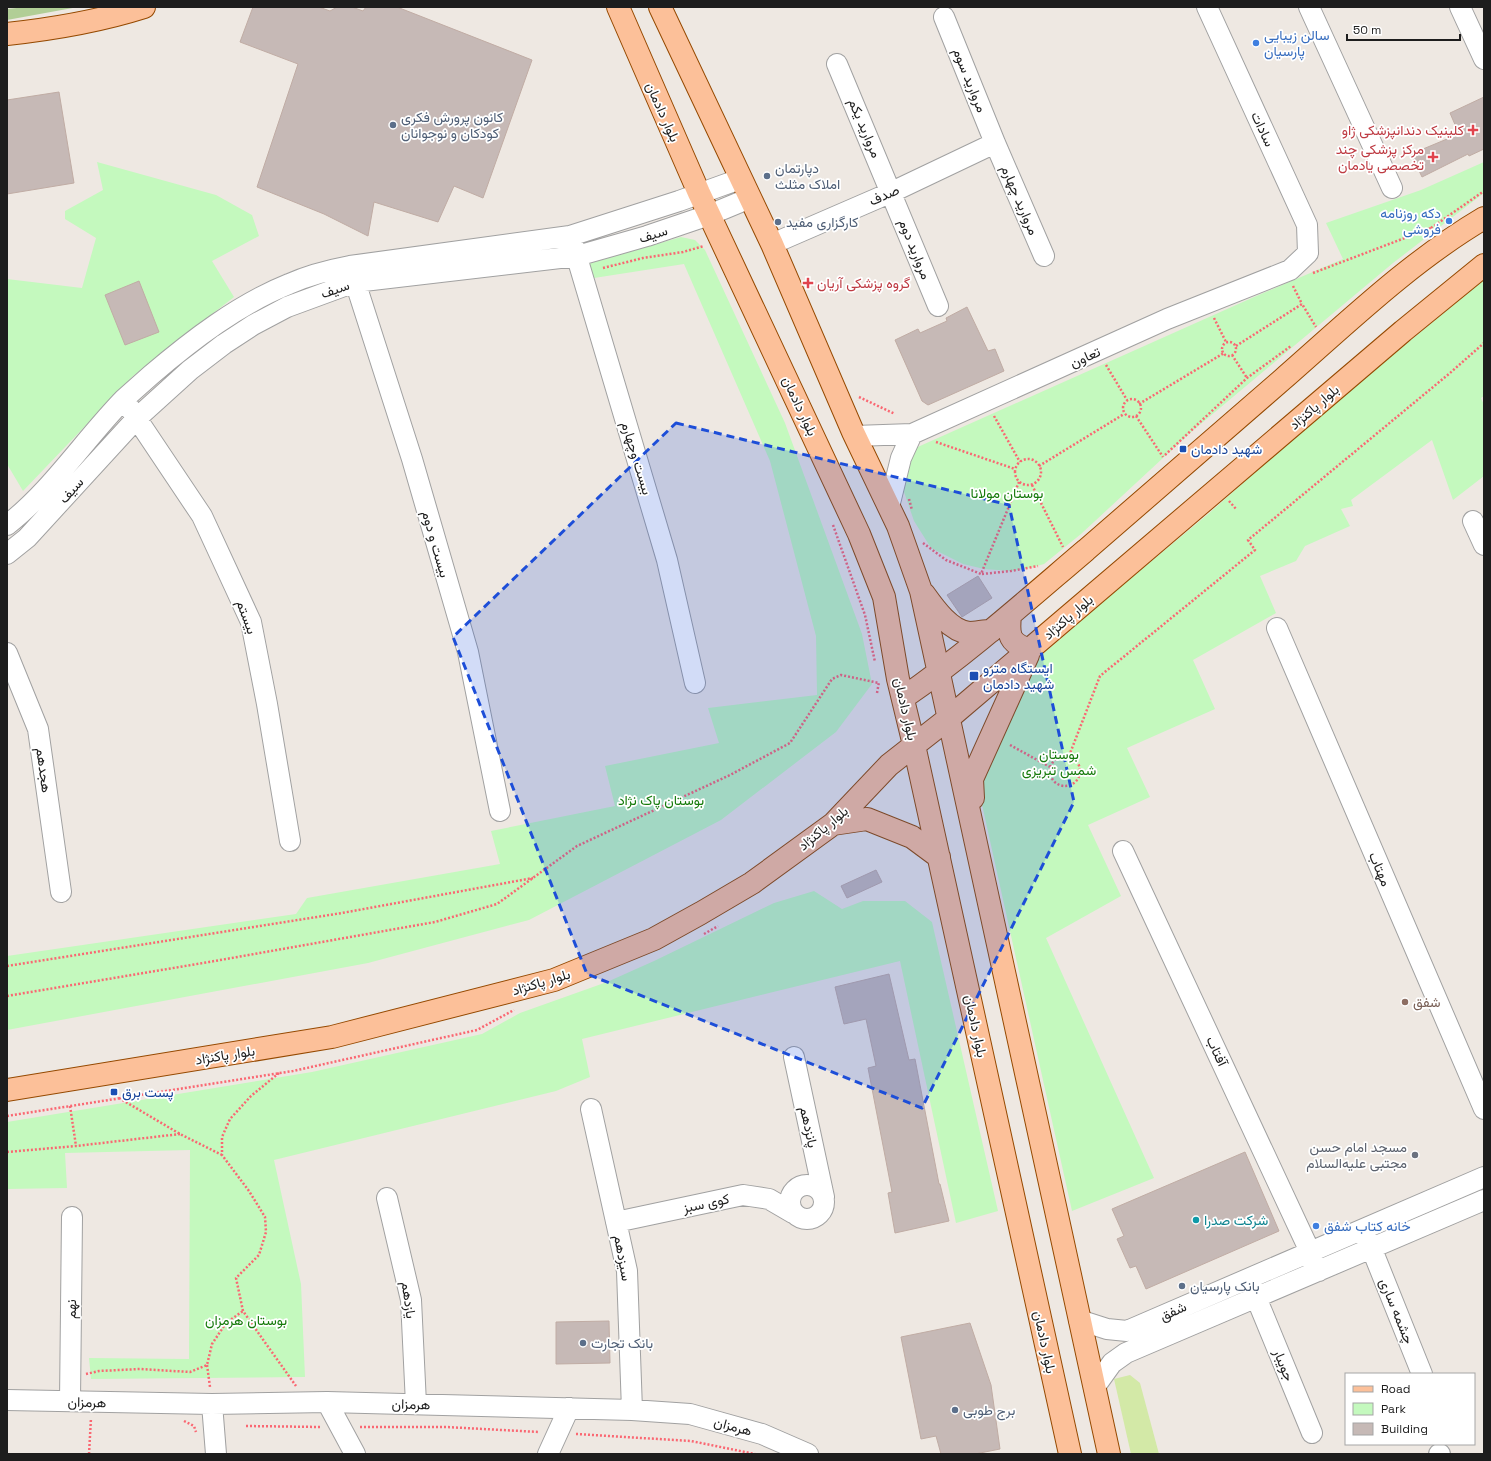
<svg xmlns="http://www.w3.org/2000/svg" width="1491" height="1461" font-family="'Space Grotesk',Vazirmatn,sans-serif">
<rect width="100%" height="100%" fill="#eee8e2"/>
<path fill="#d3e9a7" d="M1130,1375L1140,1383L1159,1454H1131L1114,1379Z"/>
<path fill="#b1ce96" d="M26,7H78L7,20V9Z"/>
<path fill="#c4f9be" d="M97,162L216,195L252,215L259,236L212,261L234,297L133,376L23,491L7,464V279L82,288L96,238L65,219V211L103,190Z
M1484,162V193L1393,263L1190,433L1081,534L1044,564L1030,568L1011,571L984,569L963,564L931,548L914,521L903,489L911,450L1254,297L1343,259L1326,223L1421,190Z
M681,237L695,240L705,250L785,423L862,634L872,684L836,732L721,820L529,920L368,963L7,1030V956L296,914L307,898L500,864L491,831L615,806L605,766L719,743L708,708L817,695L816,636L770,461L684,264L594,278L588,264Z
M1484,280V396L1481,398L1484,405V476L1453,500L1432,440L1351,500L1353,506L1341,509L1350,526L1305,546L1296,561L1260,576L1276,613L1193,660L1215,709L1127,748L1150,797L1088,825L1121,896L1046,938L1154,1178L1072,1211L979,791L1025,676L1042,655L1112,594L1207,515L1302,431L1389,358Z
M814,891L842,909L863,901H905L932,922L998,1211L956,1223L900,961L582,1039L590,1077L556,1091L274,1160L301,1284L305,1377L91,1379L89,1358L189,1359L190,1150L65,1153L67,1188L7,1189V1122L312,1072L482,1034L520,1013L607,982L654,961L774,903Z"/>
<path fill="#c6b9b6" stroke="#c0aca4" d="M253,7H319L330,11L337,7H352L363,11L366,7H397L532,60L483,198L454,186L438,222L374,202L368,236L324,214L257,187L298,64L240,42Z
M59,92L74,183L7,194V100Z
M1484,97V149L1469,156L1468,154L1422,177L1411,154L1459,134L1450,113Z
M139,281L159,332L125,345L105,295Z
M967,307L988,351L995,349L1004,371L928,405L922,401L895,340L918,329L920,333L947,321L946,318Z
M978,576L992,598L962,617L947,595Z
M876,870L882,882L847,898L841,886Z
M889,974L909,1060L915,1059L939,1184H940L949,1221L895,1233L888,1193L892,1192L868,1068L876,1066L866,1019L844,1024L835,987Z
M1245,1152L1279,1231L1146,1289L1136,1266L1130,1268L1117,1239L1124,1236L1112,1209Z
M609,1321L610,1363L556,1364V1322Z
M970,1323L991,1385L1000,1449L975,1454H941L936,1436L921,1439L901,1337Z"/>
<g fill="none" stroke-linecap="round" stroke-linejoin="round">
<g stroke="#a1a1a1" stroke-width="22">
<path id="minor" d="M1309,7L1392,188
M1460,7L1484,59
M944,17L995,143L1044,256
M837,64L938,306
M573,244L667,560L695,683
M772,244L892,192L995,143
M351,269L412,459L468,652L500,811
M129,407L202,516L251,622L267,704L290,841
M855,436L912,434L1167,319L1290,270L1308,253L1307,225L1207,7
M889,507L901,458L912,434
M1473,521L1484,545
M7,525C52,490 84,440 124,399C133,391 142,383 151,375C192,340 239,304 289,284C309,275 329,270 350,266L570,236L679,201L740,179
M7,554L27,538L137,418L190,370L224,344L253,325L287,307L355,282L577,256L647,236L709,215L750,198
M1277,628L1484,1109
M7,653L38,729L61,892
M1123,851L1319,1271
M794,1057L824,1197
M591,1109L627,1271L632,1410
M790 1202a17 17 0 1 1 34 0a17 17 0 1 1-34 0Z
M387,1198L411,1300L416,1404
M616,1222L743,1195L769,1199L793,1213
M1367,1237L1422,1374
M1251,1285L1312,1433
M1079,1320L1107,1329L1127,1331L1484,1177
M1094,1388L1112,1363L1126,1353L1484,1200
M7,1400L212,1404L327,1402L632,1410L690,1414L762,1434L808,1454
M70,1401L72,1217
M327,1402L355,1454
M212,1404L216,1454
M548,1454L569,1408
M1439,1454H1440"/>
</g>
<g stroke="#954900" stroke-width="24">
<path id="major" d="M618,7L699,193L859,534L884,597L898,679L914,745L1070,1454
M660,7L772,244L853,432L898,526L921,591L1109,1454
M7,34C53,29 100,21 144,7
M924,594C934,608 950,631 969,633C976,633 984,631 991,631
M1010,615C1008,636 1009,643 1030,650
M903,698C968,653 1026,601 1086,550C1152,493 1218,436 1283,379C1347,323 1411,261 1484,218
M973,798L972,779L1028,655
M833,824L867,819L912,837L939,857
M7,1090L332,1037L554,980L654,939L701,913L752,883L833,824L889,765L949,718L1403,331L1484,265"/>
</g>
<path stroke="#fa6772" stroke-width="2.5" stroke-dasharray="2 2" stroke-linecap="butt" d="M1431,228L1484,191
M603,268L643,258L683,252L704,246
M1313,273L1431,228
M1293,286L1302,304
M1214,318L1226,342
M1222 349a7 7 0 1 1 14 0a7 7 0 1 1-14 0Z
M1236,346L1302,304L1316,327
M1232,355L1247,378
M1106,365L1127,400
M859,397L895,414
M1123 408a9 9 0 1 1 18 0a9 9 0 1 1-18 0Z
M1139,404L1224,353
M994,416L1020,462
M1136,416L1163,457
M936,442L1015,469
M1165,455L1247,378L1291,346
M1015 472a13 13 0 1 1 26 0a13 13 0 1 1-26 0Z
M1039,466L1124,414
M1032,485L1063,547
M909,499L912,510
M1229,501L1236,509
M833,525L865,615L875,662
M923,543L946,560L981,574L1019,482
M982,574L1011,571L1038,566
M877,693L879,682
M1010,745L1050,767
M1069,756L1100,676L1255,550L1248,540L1450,373L1484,343
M1050 771a15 15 0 1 1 30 0a15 15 0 1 1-30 0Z
M704,934L718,926
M7,966L342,913L533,878
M7,996L209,962L435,922L497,904L577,846L730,775L790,743L832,679L841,675L879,683
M279,1073L251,1096L230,1119L222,1137V1155L249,1191L265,1217L266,1232L259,1255L236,1278L243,1311L264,1341L296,1386
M119,1098L180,1134L222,1155
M70,1106L76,1146
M7,1116L293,1071L477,1030L514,1010
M7,1152L76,1146L180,1134
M207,1365L210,1387
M86,1374L99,1371L140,1369L190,1372L207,1365L212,1344L226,1323L243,1311
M184,1421L194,1426L196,1432
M246,1426L321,1427
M360,1427H446L539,1432
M576,1434L691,1441L755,1454
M89,1454L91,1418"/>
<use href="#minor" stroke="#fff" stroke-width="20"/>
<use href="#major" stroke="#fcc099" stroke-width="22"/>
</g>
<path fill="#1d4ed8" fill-opacity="0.2" stroke="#1d4ed8" stroke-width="3" stroke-dasharray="8 5" stroke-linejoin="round" d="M676,423L1009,505L1074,802L922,1108L587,974L453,637Z"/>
<g fill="#3f7fe0" stroke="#fff" stroke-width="1.5">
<circle cx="1256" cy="43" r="4"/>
<circle cx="1449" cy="221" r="4"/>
<circle cx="1316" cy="1226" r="4"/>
</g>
<g fill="#5c6f8a" stroke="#fff" stroke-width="1.5">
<circle cx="393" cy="125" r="4"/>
<circle cx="767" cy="176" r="4"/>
<circle cx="778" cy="222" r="4"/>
<circle cx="1182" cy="1286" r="4"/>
<circle cx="583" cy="1343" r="4"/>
<circle cx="955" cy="1410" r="4"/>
</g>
<g fill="#e0444e" stroke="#fff" stroke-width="1.5">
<path d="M1471 124h4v4h4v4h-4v4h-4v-4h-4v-4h4z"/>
<path d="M1431 151h4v4h4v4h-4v4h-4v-4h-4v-4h4z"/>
<path d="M806 277h4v4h4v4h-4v4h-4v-4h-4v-4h4z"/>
</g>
<g fill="#1a4fb4" stroke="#fff" stroke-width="1.5">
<rect x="1179" y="445" width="8" height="8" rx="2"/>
<rect x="969" y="671" width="10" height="10" rx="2"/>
<rect x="110" y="1088" width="8" height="8" rx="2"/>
</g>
<circle fill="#8d6e63" stroke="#fff" stroke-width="1.5" cx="1405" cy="1002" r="4"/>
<circle fill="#6b7280" stroke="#fff" stroke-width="1.5" cx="1415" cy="1155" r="4"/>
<circle fill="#0f9aa8" stroke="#fff" stroke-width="1.5" cx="1196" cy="1220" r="4"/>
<g text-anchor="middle" stroke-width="3.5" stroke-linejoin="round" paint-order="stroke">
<g font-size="14" fill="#366cbe" stroke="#fff" text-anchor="start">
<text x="1264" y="40">سالن زیبایی<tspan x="1264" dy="16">پارسیان</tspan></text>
<text x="1441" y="218" text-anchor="end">دکه روزنامه<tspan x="1441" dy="16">فروشی</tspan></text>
<text x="1324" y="1231">خانه کتاب شفق</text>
</g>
<g font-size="14" fill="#1d1d1d" stroke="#fff">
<text transform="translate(970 80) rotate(68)" y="5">مروارید سوم</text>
<text transform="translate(663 112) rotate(66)" y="5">بلوار دادمان</text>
<text transform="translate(865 128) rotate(67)" y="5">مروارید یکم</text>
<text transform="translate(1263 129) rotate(65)" y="5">سادات</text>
<text transform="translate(884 195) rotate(-24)" y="5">صدف</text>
<text transform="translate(1020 200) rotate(67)" y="5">مروارید چهارم</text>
<text transform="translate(653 234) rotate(-18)" y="5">سیف</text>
<text transform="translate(915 249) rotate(68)" y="5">مروارید دوم</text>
<text transform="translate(335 289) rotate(-19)" y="5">سیف</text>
<text transform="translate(1085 357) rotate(-24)" y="5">تعاون</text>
<text transform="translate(800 406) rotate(65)" y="5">بلوار دادمان</text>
<text transform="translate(1314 407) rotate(-41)" y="5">بلوار پاکنژاد</text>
<text transform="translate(637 458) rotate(73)" y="5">بیست وچهارم</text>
<text transform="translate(71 490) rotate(-48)" y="5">سیف</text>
<text transform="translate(436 544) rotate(74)" y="5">بیست و دوم</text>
<text transform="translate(247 617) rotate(70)" y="5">بیستم</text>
<text transform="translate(1068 617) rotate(-41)" y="5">بلوار پاکنژاد</text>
<text transform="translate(906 709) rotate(77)" y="5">بلوار دادمان</text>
<text transform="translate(44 770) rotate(82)" y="5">هجدهم</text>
<text transform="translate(823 828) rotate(-40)" y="5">بلوار پاکنژاد</text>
<text transform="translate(1380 869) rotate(67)" y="5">مهتاب</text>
<text transform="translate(541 982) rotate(-17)" y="5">بلوار پاکنژاد</text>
<text transform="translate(976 1026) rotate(78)" y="5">بلوار دادمان</text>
<text transform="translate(1217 1051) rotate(65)" y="5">آفتاب</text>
<text transform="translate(225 1055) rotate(-9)" y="5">بلوار پاکنژاد</text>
<text transform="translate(809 1127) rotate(78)" y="5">پانزدهم</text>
<text transform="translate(706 1203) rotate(-12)" y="5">کوی سبز</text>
<text transform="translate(623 1258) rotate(80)" y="5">سیزدهم</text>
<text transform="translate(409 1300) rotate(82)" y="5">یازدهم</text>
<text transform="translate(71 1309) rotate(-89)" y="5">نهم</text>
<text transform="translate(1173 1311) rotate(-24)" y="5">شفق</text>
<text transform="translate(1397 1311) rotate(68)" y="5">چشمه ساری</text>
<text transform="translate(1045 1342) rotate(78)" y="5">بلوار دادمان</text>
<text transform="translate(1284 1365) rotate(68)" y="5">جویبار</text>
<text transform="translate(87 1402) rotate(1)" y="5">هرمزان</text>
<text transform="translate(411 1404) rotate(1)" y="5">هرمزان</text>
<text transform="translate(733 1426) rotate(15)" y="5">هرمزان</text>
</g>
<g font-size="14" fill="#4e5e75" stroke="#fff" text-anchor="start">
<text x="401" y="122">کانون پرورش فکری<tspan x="401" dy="16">کودکان و نوجوانان</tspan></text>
<text x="775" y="173">دپارتمان<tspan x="775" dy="16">املاک مثلث</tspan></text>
<text x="786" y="227">کارگزاری مفید</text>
<text x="1190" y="1291">بانک پارسیان</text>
<text x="591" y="1348">بانک تجارت</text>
<text x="963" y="1415">برج طوبی</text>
</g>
<g font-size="14" fill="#be3a42" stroke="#fff" text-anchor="end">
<text x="1464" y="135">کلینیک دندانپزشکی ژاو</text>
<text x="1424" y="154">مرکز پزشکی چند<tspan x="1424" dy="16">تخصصی یادمان</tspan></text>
<text x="817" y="288" text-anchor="start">گروه پزشکی آریان</text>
</g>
<g font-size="14" fill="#164399" stroke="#fff" text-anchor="start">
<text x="1191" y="454">شهید دادمان</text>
<text x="983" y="673">ایستگاه مترو<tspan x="983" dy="16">شهید دادمان</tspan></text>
<text x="122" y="1097">پست برق</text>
</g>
<g font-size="14" fill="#157a0b" stroke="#fff">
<text x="1007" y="498">بوستان مولانا</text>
<text x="1059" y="759">بوستان<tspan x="1059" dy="16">شمس تبریزی</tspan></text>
<text x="661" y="805">بوستان پاک نژاد</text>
<text x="246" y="1325">بوستان هرمزان</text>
</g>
<g font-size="14" fill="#785e54" stroke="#fff" text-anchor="start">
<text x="1413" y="1007">شفق</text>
</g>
<g font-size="14" fill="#5b616d" stroke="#fff" text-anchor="end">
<text x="1407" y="1152">مسجد امام حسن<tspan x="1407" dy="16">مجتبی علیه‌السلام</tspan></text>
</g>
<g font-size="14" fill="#0d838f" stroke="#fff" text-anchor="start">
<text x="1204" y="1225">شرکت صدرا</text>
</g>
</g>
<rect width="1491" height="1461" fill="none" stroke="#1d1d1d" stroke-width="16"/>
<rect x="1345" y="1373" width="130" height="72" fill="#ffffff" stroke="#a5a5a5"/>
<rect x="1353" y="1386" width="20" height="6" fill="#fcc099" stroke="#a5a5a5"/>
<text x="1381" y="1393" font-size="12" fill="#1d1d1d">Road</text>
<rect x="1353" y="1403" width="20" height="12" fill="#c4f9be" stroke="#a5a5a5"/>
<text x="1381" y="1413" font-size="12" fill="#1d1d1d">Park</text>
<rect x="1353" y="1423" width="20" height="12" fill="#c6b9b6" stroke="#a5a5a5"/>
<text x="1381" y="1433" font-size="12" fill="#1d1d1d">Building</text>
<path d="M1347 34v6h113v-6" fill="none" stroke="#1d1d1d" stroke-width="2"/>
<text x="1353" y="34" font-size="12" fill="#1d1d1d" stroke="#ffffff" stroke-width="3" paint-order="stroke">50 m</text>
</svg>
